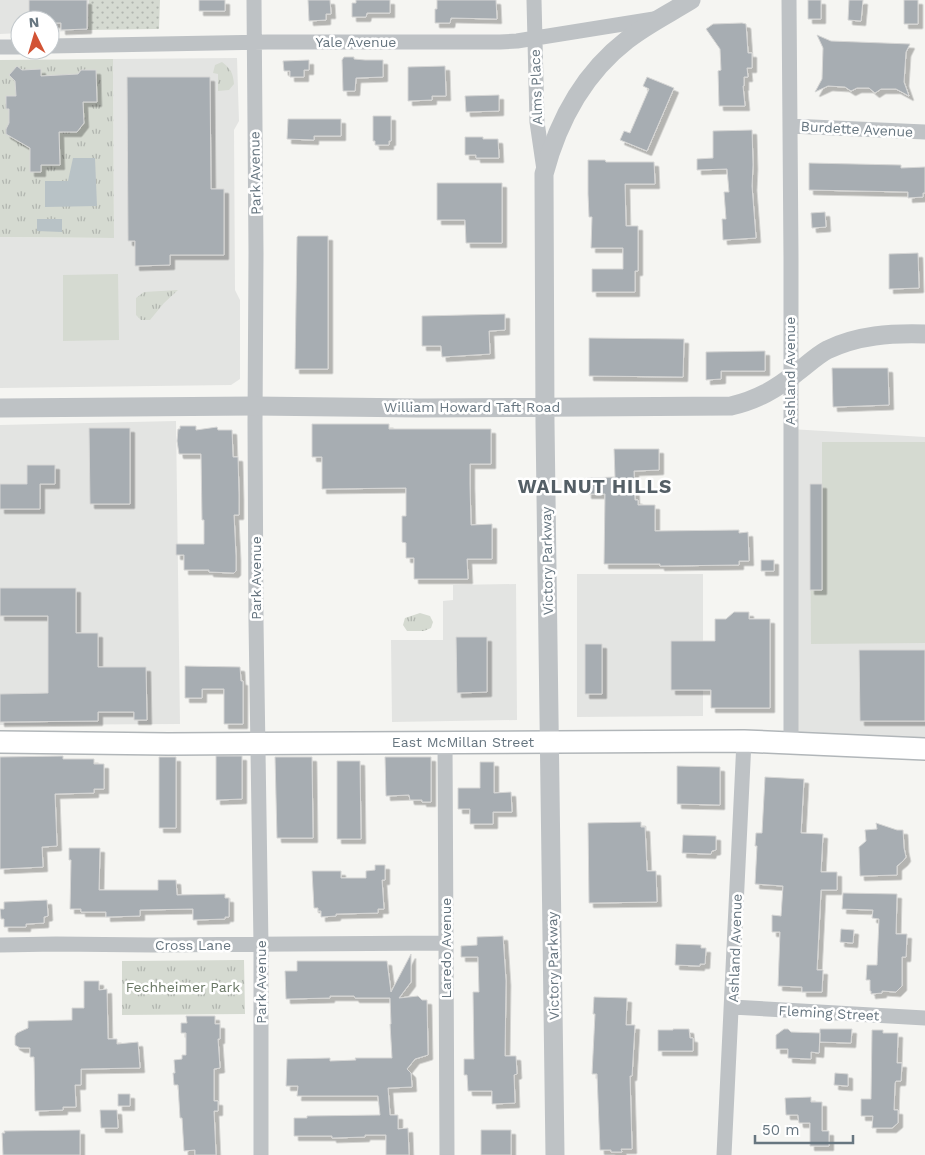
<svg xmlns="http://www.w3.org/2000/svg" width="925" height="1155" font-family="'Work Sans',sans-serif">
<defs>
<pattern id="grass-dots" width="8" height="8" patternUnits="userSpaceOnUse" patternTransform="scale(1.25)"><rect width="8" height="8" fill="#d5dad1"/><path d="M2 2h.1M6 6h.1" fill="none" stroke="#b1b5af" stroke-width="1.8" stroke-linecap="round"/></pattern>
<pattern id="park-tufts" width="24" height="20" patternUnits="userSpaceOnUse" patternTransform="scale(1.25)"><rect width="24" height="20" fill="#d5dad1"/><path d="M3 7l-1-3M5 7V3M7 7l1-3M15 17l-1-3M17 17v-4M19 17l1-3" fill="none" stroke="#b1b5af"/></pattern>
<filter id="shadow"><feDropShadow dx="4.5" dy="4.5" stdDeviation="0" flood-color="#0004"/></filter>
</defs>
<rect width="100%" height="100%" fill="#f5f5f2"/>
<path fill="#e3e4e2" d="M0,0H89L88,30L50,32V20H20V33L0,34Z
M237,58L239,121L234,130L235,290L240,300V379L231,385L0,388V237L114,238L113,59Z
M176,421L180,724L0,725V425Z
M790,429L925,437V749L791,742Z
M577,574H703V716L577,717Z
M516,584L517,720L392,722L391,640H443V601L453,600V585Z"/>
<path fill="url(#grass-dots)" d="M89,0H160L159,29L88,30Z"/>
<path fill="url(#park-tufts)" d="M113,59L114,238L0,237V60Z
M222,62C231,69 233,73 234,84L229,90L218,91V74L213,73L215,65Z
M178,290L164,303L150,320H141L136,315V298L144,292Z
M420,613L430,616L433,622L431,628L424,631H407L403,625L405,618Z
M244,960L245,1014L122,1015V961Z"/>
<path fill="#d5dad1" d="M118,274L119,340L63,341V275Z
M822,442H925V643L811,644L810,484H822Z"/>
<path fill="#b8c2c6" d="M73,158H95L97,206L45,207V181H68Z
M37,219H62V232L37,231Z"/>
<path fill="#a7adb2" stroke="#d6d6d5" filter="url(#shadow)" d="M29,0H87V29L61,30V23H50V20H29Z
M199,0H225V11H199Z
M308,0H330L331,14H326V20L309,21Z
M356,0H390V13H367L366,17H352V3H356Z
M437,0H496L497,19L451,18L450,23H435V9H437Z
M808,0H821V19H808Z
M849,0H863L861,21L848,20Z
M904,0H918V24H904Z
M742,23L746,24L748,53H752V68H747L748,77H744V86H743L745,106H719L718,71L721,70L720,49L706,29L713,24Z
M817,35L831,41L910,44L906,52L904,82L909,96L896,89H881L875,93L869,88H857L851,91L845,87L828,86L815,92L822,79L823,48Z
M344,57H354V59L365,60H383V77L356,78L355,91H343L342,60Z
M309,60V70H304V77H290V71H284L283,61Z
M17,66L22,70L41,69V76L78,74L81,70H96L97,102H83L84,123L77,132H59L60,165H41V172H30V148L6,134V129L9,123V109H6V96H16L15,81L9,75Z
M445,66L446,96H432V100L408,101V67Z
M127,77H210L211,189H224V255H170V265L135,266V241H128Z
M647,77L674,88L647,151L620,140L624,131L630,133L649,89L643,86Z
M499,95V111L466,112L465,96Z
M373,116H391V141H389V145H375V141H373Z
M288,119H341V136H314V140L287,139Z
M752,130L753,165L752,186L756,238L723,240L722,219H726L724,192H729L727,169L697,170V159L713,158V131Z
M465,137H483V139H498L499,158H476V155H465Z
M588,160H605L606,162H654L655,184H625L626,226H638V271H635V292H592V269H623V248H591L592,217H589L588,194Z
M809,163L901,165V168L925,167V193H923V197L908,198V192L809,190Z
M437,183H502V243H466L465,220H437Z
M825,212L826,227L812,228L811,213Z
M298,236H328V369H295L297,237Z
M918,253L919,288L889,289V254Z
M505,314V330L489,331L490,354L442,357L441,346H422V316Z
M589,338L684,339L683,377L589,376Z
M765,351V371H721V379L706,380V352Z
M832,368H888L889,405L833,407Z
M312,424H389V429H491V464H470V484L471,525L492,524V559H467L468,579H414V558H406V543L402,542V516H406V488L322,489V457H312Z
M180,426H196V430L217,427L218,430H232L233,457H238L239,495V515H234L236,556V571L234,573L209,572V570H184V555H176V544H204V520H202L201,454H179L177,441L178,429H180Z
M89,428H130V504H90Z
M614,449H659V470L634,471L635,500H638V505H655V531L739,530V533L748,532L749,561H739V565L660,566V564H604L605,494H587V478L615,477Z
M27,465H55V484H40V509H0V484H27Z
M810,484H822V590H810Z
M761,560H774V571H761Z
M0,588H76V633H98V667H146L147,720H134V712H98V721L0,722V694L48,693V616H0Z
M734,612H749V619H770V708H711V690H671V641H715V619H726Z
M456,637H487V692L457,693Z
M585,644H602V694H585Z
M859,650H925V721H860Z
M185,666L240,667L241,681H243V724H224V689H202V698H185Z
M63,756V759H94V764H104V789H94V793L55,794L57,846L42,847L43,867L0,869V757Z
M216,756H242V799L216,800Z
M159,757H176V828H159Z
M275,757H312L313,838H277Z
M385,757H431V802H422V800H410L409,795L386,796Z
M337,761H360L361,839H337Z
M480,762H494V793L511,792L512,812H493V824H470V809H458V788H480Z
M677,766L720,767V805L677,804Z
M765,777L804,779L801,833L823,834L821,872H837V890H821L817,970H823L822,992H802V987L778,986L780,932H772V915L781,916L783,886L755,884L757,846H755L756,833H762Z
M641,822V827H645L647,871H656L657,902L589,903L588,823Z
M876,823L897,830H903L904,848L906,857L903,861L897,866V875L860,876L859,847L866,841L865,830L877,829Z
M683,835L716,836V850L712,851L711,854L682,853Z
M69,848H100L99,890H158V880H176L177,895L225,894V898H229V917H225V919L193,920V909L140,910V916L106,917V912H81V909H70L71,860H69Z
M375,865H385V880H382L384,909H378V913L336,914V916L321,917V911H318V908H314L312,871H341V878H366V871L375,870Z
M843,893L897,894L896,934H907L906,957H902V986L896,992L882,991V993L871,994V991H870V980H866L867,965H877L879,919L872,918L873,910L842,909Z
M47,900L48,916L44,917V923L26,924V927H4V919H1L0,909H4V902Z
M841,929L854,930L853,943L840,942Z
M503,936L506,981L505,1056H516L517,1074L514,1075L515,1103L492,1104V1091H468L467,1075H464V1059H474L473,992H479L478,957H461V946L477,945V937Z
M676,944L701,945V948H706L705,964H700V966L675,965Z
M411,954V982L399,998L418,996L422,1000H427L428,1055L415,1059L407,1069L411,1073L412,1087L388,1088L390,1115H398V1129L408,1128L409,1155H386V1135H365V1137L332,1138V1136H294V1118H307V1116L380,1115L378,1096H297L298,1086H286L287,1059L330,1058V1061L356,1060L355,1058H392L390,1024H391L390,998H355L354,996H330V998L286,999L285,971H297V961H387L391,992Z
M84,981H99V990L107,989L108,1039H117V1044L138,1042L140,1068L81,1069V1085H75L76,1107H63V1110L35,1111L34,1057H30V1048H20L15,1045V1036L17,1033L28,1028V1021L72,1020V1008H84Z
M594,997L627,998L626,1025H635L632,1076H630L632,1149H621L622,1152H611V1150H600L597,1074H592L595,1014H593Z
M186,1016H215V1024H220V1039H218L220,1068L214,1069V1101H218V1111H214L216,1155H195V1150L184,1151L182,1118H180L178,1085H174L173,1073H175L174,1060L182,1059V1055H186V1033H181V1023H187Z
M673,1029H689L690,1038H693V1051H658V1030H673Z
M784,1029H788L791,1032L820,1033L819,1053L811,1052V1059L788,1058V1049H776V1035Z
M820,1029H852L851,1043L820,1042Z
M872,1030H883V1033H898L897,1063H902L901,1081H896L895,1083L894,1110H898V1123L892,1128H872L873,1116H861V1099H871Z
M835,1073L848,1074V1086L834,1085Z
M118,1094H130V1106H118Z
M811,1097V1102H822V1131H829V1146H810V1123H799L798,1115H786L785,1098Z
M100,1110H117L118,1128H101Z
M80,1130V1155H3L2,1133H5L4,1131Z
M481,1130H511V1155H481Z"/>
<g fill="none" stroke-linecap="round" stroke-linejoin="round">
<g stroke="#b1b6b9" stroke-width="24">
<path id="secondary" d="M0,742L168,744L744,741L925,749"/>
</g>
<path stroke="#bec2c5" stroke-width="15" d="M254,0L256,253L255,423L256,621L261,945V1155
M534,0L537,122L544,170
M789,0L791,258V742
M50,46L267,42H500L517,41L654,19
M0,47H20
M790,126L925,132
M445,741L447,1155
M0,945L56,944L152,945L446,943
M732,1007L925,1018
M724,1155L744,741"/>
<path stroke="#bec2c5" stroke-width="19" d="M0,408L255,406L418,408L731,406C757,400 776,389 796,373C806,366 816,356 827,350C858,335 891,333 925,334
M555,1155L545,423L544,174C558,121 583,74 627,40C646,25 670,13 691,0"/>
<use href="#secondary" stroke="#fff" stroke-width="21"/>
</g>
<g text-anchor="middle" stroke-width="5" stroke-linejoin="round" paint-order="stroke">
<g font-size="14" fill="#677680" stroke="#fff">
<text x="356" y="47">Yale Avenue</text>
<text transform="translate(536 87) rotate(-92)" y="5">Alms Place</text>
<text transform="translate(857 129) rotate(3)" y="5">Burdette Avenue</text>
<text transform="translate(255 173) rotate(-91)" y="5">Park Avenue</text>
<text transform="translate(790 371) rotate(-90)" y="5">Ashland Avenue</text>
<text x="472" y="412">William Howard Taft Road</text>
<text transform="translate(547 561) rotate(-91)" y="5">Victory Parkway</text>
<text transform="translate(256 578) rotate(-90)" y="5">Park Avenue</text>
<text x="463" y="747">East McMillan Street</text>
<text x="193" y="950">Cross Lane</text>
<text transform="translate(446 948) rotate(-90)" y="5">Laredo Avenue</text>
<text transform="translate(735 948) rotate(-88)" y="5">Ashland Avenue</text>
<text transform="translate(553 966) rotate(-91)" y="5">Victory Parkway</text>
<text transform="translate(261 982) rotate(-90)" y="5">Park Avenue</text>
<text transform="translate(829 1013) rotate(3)" y="5">Fleming Street</text>
</g>
<g font-size="14" fill="#6a7865" stroke="#fff">
<text x="183" y="992">Fechheimer Park</text>
</g>
<g font-size="19" font-weight="bold" letter-spacing="1" fill="#545f66" stroke="#fff">
<text x="595" y="493">WALNUT HILLS</text>
</g>
</g>
<g transform="translate(35 35) rotate(355)"><circle r="24" fill="#ffffff" stroke="#c2c8cc"/>
<path d="M0-4L9 19L0 12L-9 19Z" fill="#d25335"/>
<text y="-8" font-size="14" font-weight="bold" text-anchor="middle" fill="#677680">N</text>
</g>
<path d="M755 1135v8h98v-8" fill="none" stroke="#677680" stroke-width="2.5"/>
<text x="762" y="1135" font-size="15" fill="#677680" stroke="#ffffff" stroke-width="4" paint-order="stroke">50 m</text>
</svg>
